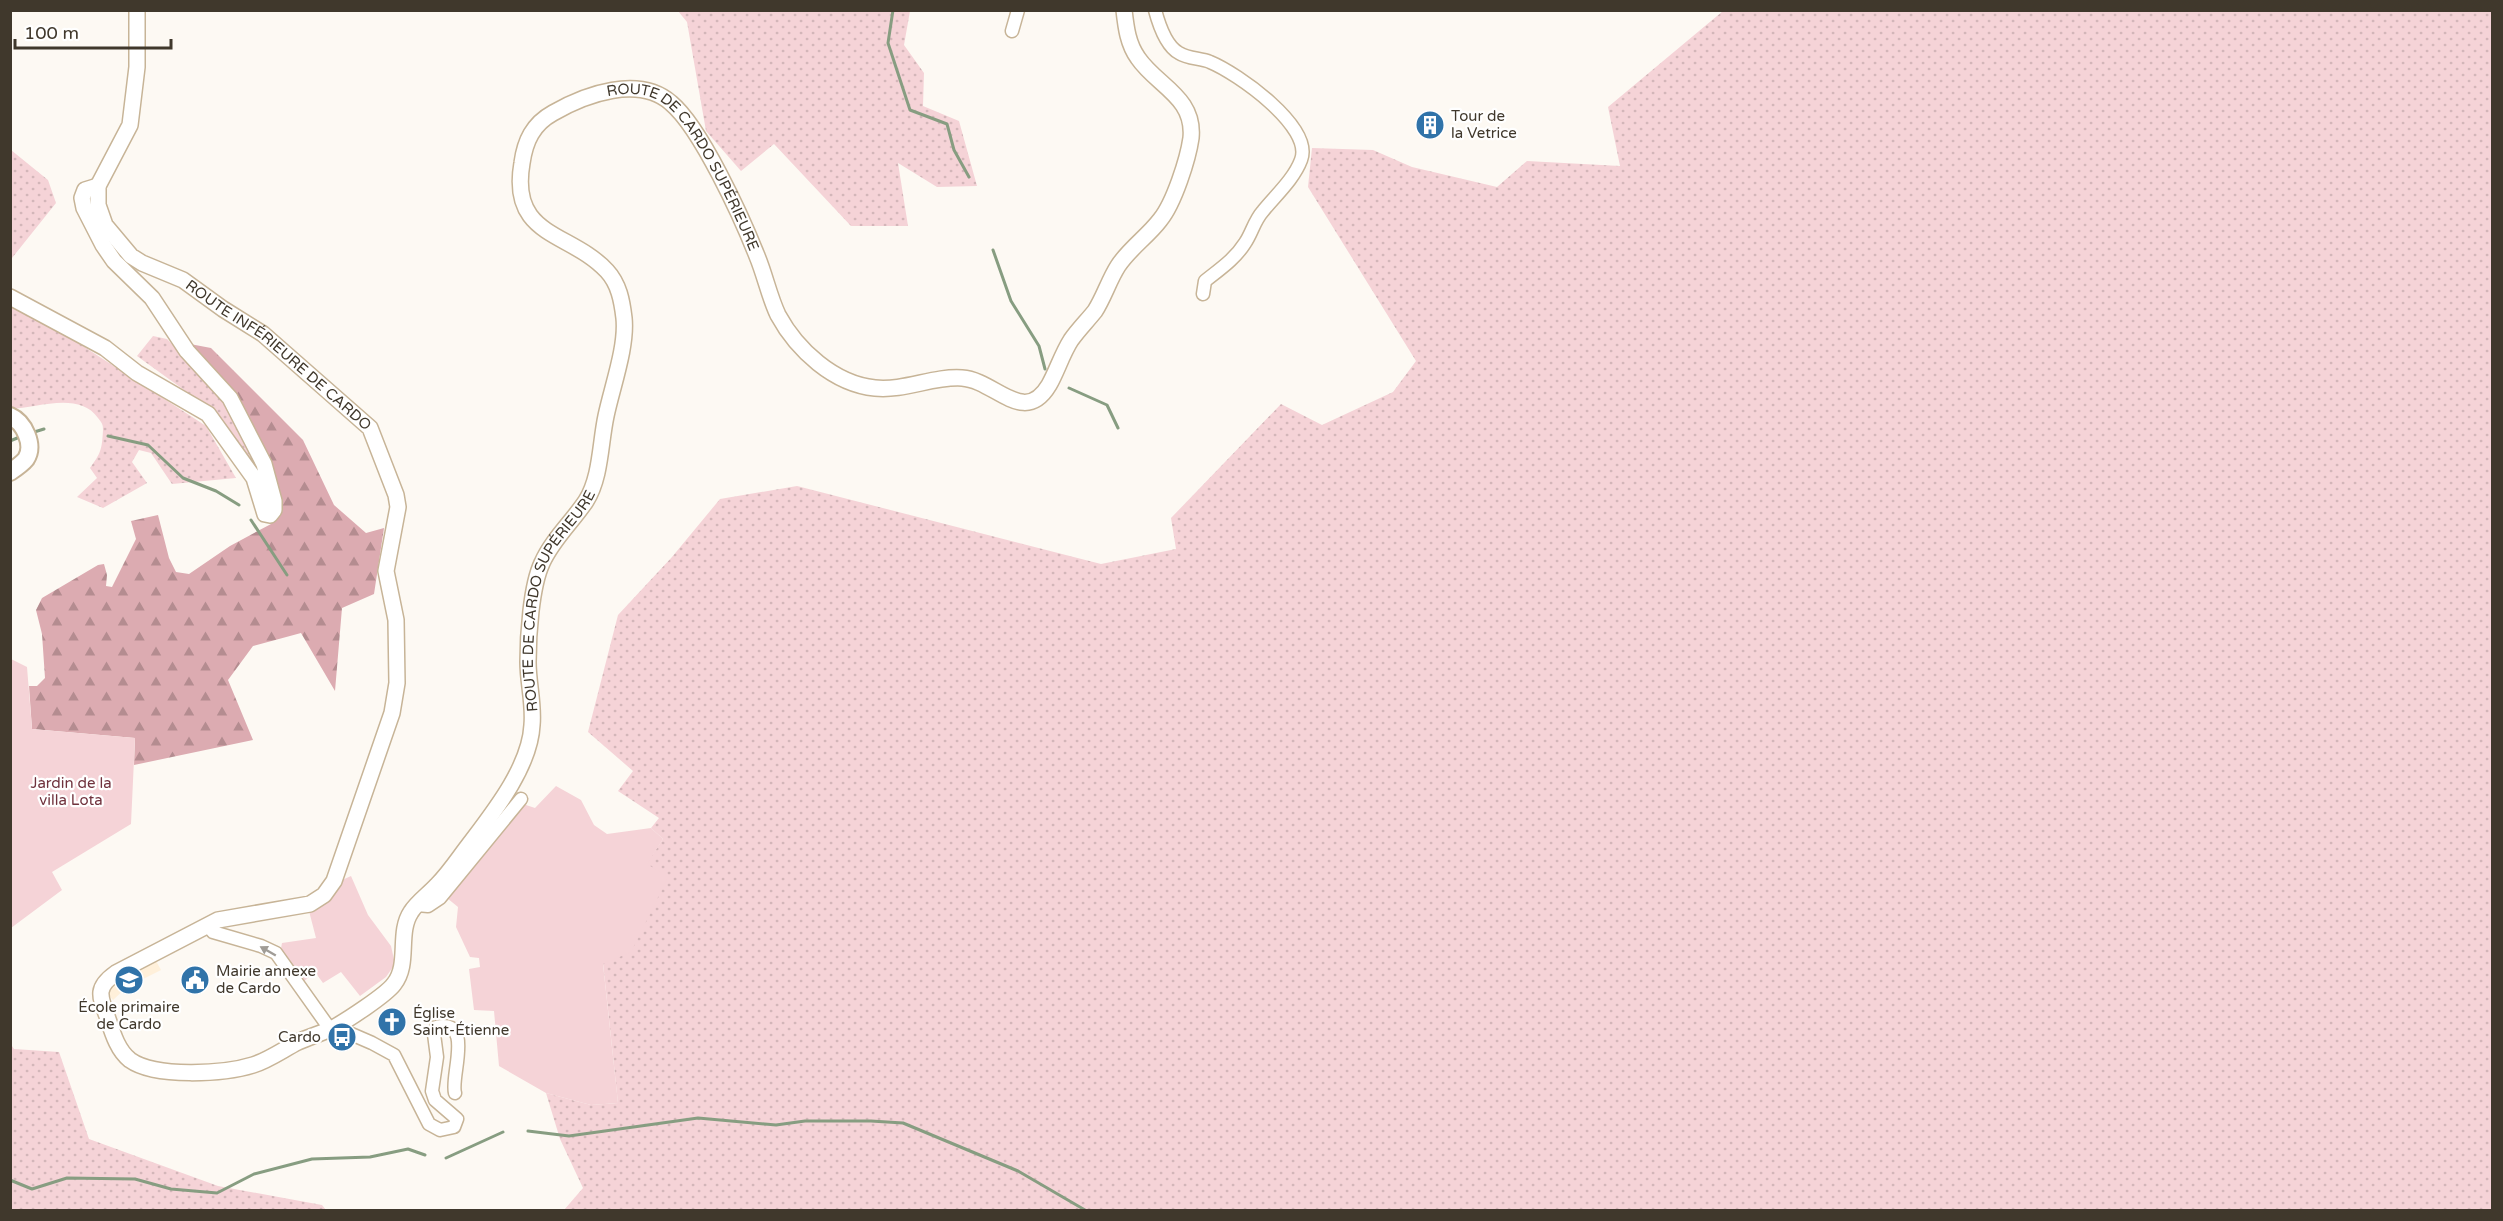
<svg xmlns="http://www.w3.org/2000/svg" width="2503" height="1221" font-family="'Varela Round',sans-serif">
<defs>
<pattern id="grass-dots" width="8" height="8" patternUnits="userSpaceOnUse" patternTransform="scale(1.5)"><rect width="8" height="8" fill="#f5d3d7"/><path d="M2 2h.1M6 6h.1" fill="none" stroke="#d3b6b9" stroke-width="1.8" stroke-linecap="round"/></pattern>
<pattern id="forest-firs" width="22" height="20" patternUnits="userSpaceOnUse" patternTransform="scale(1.5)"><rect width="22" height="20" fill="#dcabb1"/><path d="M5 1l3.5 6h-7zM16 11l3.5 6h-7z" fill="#b48c90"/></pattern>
</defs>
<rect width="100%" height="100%" fill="#fdf9f3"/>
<path fill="#fff0da" d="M155,959L161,970L127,987L113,1000L105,991L119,978Z"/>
<path fill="url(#grass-dots)" d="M678,11H910L904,45L924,73L923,106L959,121L977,186L937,187L898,163L908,226H851L774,144L741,171L706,131L687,22Z
M1723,11H2492V1210H564L583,1188L560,1139L546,1093L591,1105L618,1103L603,963L646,864L663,839L651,828L659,818L618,791L633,771L588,732L618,615L672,557L720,499L797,486L1101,564L1176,549L1171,518L1281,404L1322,425L1393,392L1416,361L1308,187L1312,148L1373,150L1412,167L1497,187L1527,161L1620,166L1608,107Z
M11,150L48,180L56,203L12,258L10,257Z
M10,306L66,335L206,426L236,478L172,484L151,453L139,450L132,462L147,483L103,508L77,497L97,478L90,468C101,453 102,449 103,430C103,424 102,423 98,418C79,391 37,408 11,409Z
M153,336L167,339L218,390L262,473L258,475L220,420L191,395L137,356Z
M10,1043L14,1049L59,1052L89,1139L218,1186L322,1205L326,1210H11Z"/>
<path fill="url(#forest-firs)" d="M190,344L211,348L303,440L334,505L366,533L384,528L374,594L342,608L335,691L301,633L253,646L228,680L253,740L134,765L135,738L32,729L29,686H37L45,678L42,634L36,610L42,598L98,565L104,564L107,575L106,586L112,587L136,539L131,521L158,515L169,558L176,572L189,574L230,546L271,524L276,514L263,449L228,384Z"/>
<path fill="#f5d3d7" d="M11,659L27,667L32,729L135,738L131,824L52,872L62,890L11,928Z
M556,786L581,800L594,825L607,834L651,828L663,839L647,864L668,877L631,952L603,964L618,1103L591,1105L546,1093L499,1066L494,1011L474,1010L469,969L480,967L479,958L470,957L456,927L458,907L447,898L523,804L535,808Z
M351,876L368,915L391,946L395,964L386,977L360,996L341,972L323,983L315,972L302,983L280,954L282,943L316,938L309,911L332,897L340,881Z"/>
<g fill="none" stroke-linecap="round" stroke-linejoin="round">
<path stroke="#879d81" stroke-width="3" d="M893,10L888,43L910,110L947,124L954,150L969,177
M993,250L1011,301L1039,346L1045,369
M1069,388L1107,405L1118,428
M31,433L44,429
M108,436L148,445L183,478L216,491L239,505
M10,441L22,436
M251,520L287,575
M528,1131L569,1136L698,1118L776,1125L805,1121H871L903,1123L1018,1171L1085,1210
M446,1158L503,1132
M10,1180L32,1189L67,1178L135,1179L171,1189L217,1193L254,1174L312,1159L370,1157L408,1149L425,1155"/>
<g stroke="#c7b497" stroke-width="15">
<path id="minor" d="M1155,10C1159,25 1166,46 1179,53C1188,59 1201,58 1210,62C1237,73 1314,127 1301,160C1294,179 1275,196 1263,211C1254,221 1252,233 1245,243C1235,259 1220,269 1205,281L1203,294
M1012,31L1018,10
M417,905L428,906L440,898L521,799
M207,925L213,932L261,946L276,953L330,1029
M335,1027L372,1043L394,1055L429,1124L440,1130L454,1127L457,1119L435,1100L432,1091L437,1057L434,1034L436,1027C475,1018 450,1076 455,1093"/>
</g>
<g stroke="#c7b497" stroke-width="18">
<g id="tertiary">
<path id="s1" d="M137,10V67L130,125L98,186V205L105,225L131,256L142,263L183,280L223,309L263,334L370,428L396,495L398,507L386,571L396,620L397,683L392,713L334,881L324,895L310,904L218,920L116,973C96,987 99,995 107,1016C112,1031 117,1050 130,1060C155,1078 224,1074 253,1065C269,1060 284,1049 298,1042C309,1037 322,1033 333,1028C346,1021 386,995 394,984C410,964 397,933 411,912C417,902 429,894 437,885C449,873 458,859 468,846C493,813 530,767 532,725C534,704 528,683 528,662C528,637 531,586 542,563C552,540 572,522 586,501C601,477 600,444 606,416C612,387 627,347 624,318C622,301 619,284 607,271C570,231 509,238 522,163C525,141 533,124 553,113C586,94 639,75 671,103C701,128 742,218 757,256C765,275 769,296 778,315C797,350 834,384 875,388C905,391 933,376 962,378C995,380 1024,427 1049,385C1057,371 1062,354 1071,340C1078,330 1087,321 1095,311C1104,297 1109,280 1118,266C1129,249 1148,236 1160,220C1174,203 1188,159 1191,138C1195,97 1157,86 1138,58C1128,44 1126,28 1124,10"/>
<path d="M10,297L105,348L137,373L208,414L254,478L265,514L270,515L274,510V501L264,464L230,398L187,351L152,298L114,261L103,245L84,208L82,198L85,190L98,186"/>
</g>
</g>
<g stroke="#c7b497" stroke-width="20">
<path id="secondary" d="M10,416C24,422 35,445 26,459C22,464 16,468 10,472"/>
</g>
<use href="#minor" stroke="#fff" stroke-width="12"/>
<use href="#tertiary" stroke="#fff" stroke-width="15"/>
<use href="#secondary" stroke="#fff" stroke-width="16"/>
</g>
<defs><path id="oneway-solid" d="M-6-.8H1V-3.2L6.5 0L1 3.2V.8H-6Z" transform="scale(1.5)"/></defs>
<use fill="#a09c96" href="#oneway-solid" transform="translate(268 951) rotate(-150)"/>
<defs>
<g id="building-disc" transform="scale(1.5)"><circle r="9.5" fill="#3073a9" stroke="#fff"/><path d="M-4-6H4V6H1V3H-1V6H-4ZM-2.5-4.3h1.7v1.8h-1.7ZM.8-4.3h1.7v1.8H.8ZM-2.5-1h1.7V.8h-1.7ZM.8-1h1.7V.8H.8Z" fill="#fff"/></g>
<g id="school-disc" transform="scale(1.5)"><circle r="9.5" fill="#3073a9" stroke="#fff"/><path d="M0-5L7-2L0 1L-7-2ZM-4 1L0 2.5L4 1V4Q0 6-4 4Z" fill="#fff"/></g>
<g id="civic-disc" transform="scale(1.5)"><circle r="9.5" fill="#3073a9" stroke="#fff"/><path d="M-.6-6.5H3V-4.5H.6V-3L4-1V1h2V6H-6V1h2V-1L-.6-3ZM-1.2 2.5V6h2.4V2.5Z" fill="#fff"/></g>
<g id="church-disc" transform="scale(1.5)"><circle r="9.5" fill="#3073a9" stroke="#fff"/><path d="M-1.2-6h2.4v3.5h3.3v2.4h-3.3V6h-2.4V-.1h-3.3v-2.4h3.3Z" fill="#fff"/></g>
<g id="bus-disc" transform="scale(1.5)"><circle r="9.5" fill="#3073a9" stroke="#fff"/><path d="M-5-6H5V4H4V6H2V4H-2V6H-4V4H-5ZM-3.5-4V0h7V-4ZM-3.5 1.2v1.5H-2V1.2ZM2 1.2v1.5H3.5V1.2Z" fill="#fff"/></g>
</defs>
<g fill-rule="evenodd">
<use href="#building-disc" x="1430" y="125"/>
<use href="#school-disc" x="129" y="980"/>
<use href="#civic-disc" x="195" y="980"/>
<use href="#church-disc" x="392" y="1022"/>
<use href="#bus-disc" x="342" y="1037"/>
</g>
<g text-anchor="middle" stroke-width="4.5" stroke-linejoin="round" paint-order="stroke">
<g font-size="15" fill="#40382c" stroke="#fff" text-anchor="start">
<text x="1451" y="121">Tour de<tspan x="1451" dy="17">la Vetrice</tspan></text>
<text x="216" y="976">Mairie annexe<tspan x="216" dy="17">de Cardo</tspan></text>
<text x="129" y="1012" text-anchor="middle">École primaire<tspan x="129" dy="17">de Cardo</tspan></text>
<text x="413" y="1018">Église<tspan x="413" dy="17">Saint-Étienne</tspan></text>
<text x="321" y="1042" text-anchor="end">Cardo</text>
</g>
<g font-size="15" fill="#40382c" stroke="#fff">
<text dy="5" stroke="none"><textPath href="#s1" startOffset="2832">ROUTE DE CARDO SUPÉRIEURE</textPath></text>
<text dy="5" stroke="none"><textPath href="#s1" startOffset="444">ROUTE INFÉRIEURE DE CARDO</textPath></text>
<text dy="5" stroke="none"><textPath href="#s1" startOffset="2097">ROUTE DE CARDO SUPÉRIEURE</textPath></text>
</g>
<g font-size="15" fill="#70323d" stroke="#fff">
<text x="71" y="788">Jardin de la<tspan x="71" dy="17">villa Lota</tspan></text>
</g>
</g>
<rect width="2503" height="1221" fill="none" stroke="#40382c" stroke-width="24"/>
<path d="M15 39v9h156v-9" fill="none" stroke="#40382c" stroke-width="3"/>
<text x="24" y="39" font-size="18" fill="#40382c" stroke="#ffffff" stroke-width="4.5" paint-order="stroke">100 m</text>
</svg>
